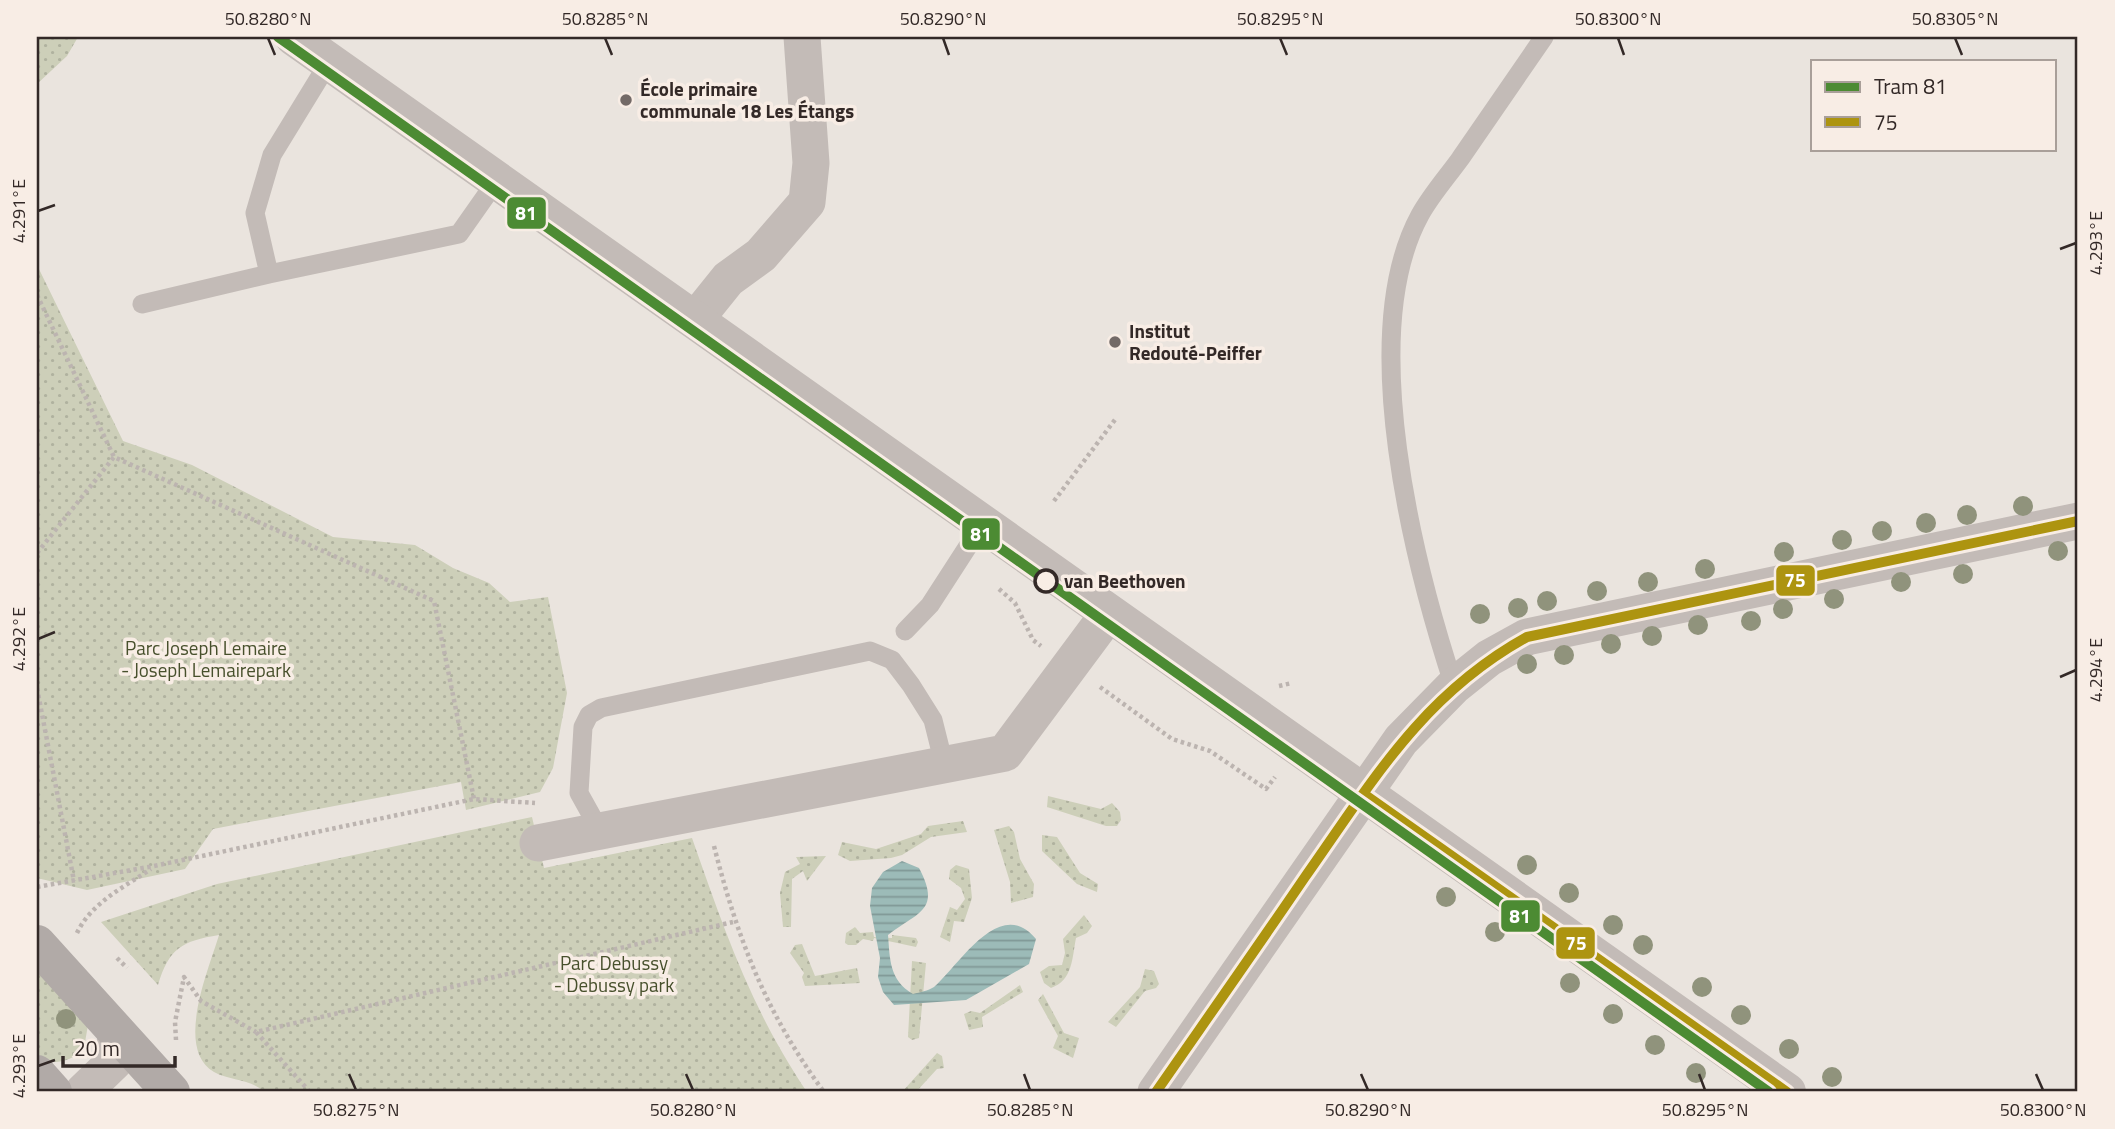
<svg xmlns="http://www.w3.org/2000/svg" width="2115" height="1129" font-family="'Titillium Web',sans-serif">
<defs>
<pattern id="green-dots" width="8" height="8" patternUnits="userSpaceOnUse" patternTransform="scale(1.75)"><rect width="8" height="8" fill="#cdcfb9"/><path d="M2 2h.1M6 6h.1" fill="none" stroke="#b0b29f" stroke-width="1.8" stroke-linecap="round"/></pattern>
<pattern id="water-rules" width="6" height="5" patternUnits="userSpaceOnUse" patternTransform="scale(1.75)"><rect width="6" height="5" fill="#9cbbb8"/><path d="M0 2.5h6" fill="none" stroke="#809896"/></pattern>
</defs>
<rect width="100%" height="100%" fill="#eae4de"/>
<path fill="url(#green-dots)" d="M37,37H78L67,56L37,84Z
M37,265L123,441L192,465L333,537L415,545L453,568L489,583L510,602L548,597L567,693L553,768L540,792L466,810L461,782L213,829L185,869L87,890L37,878Z
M1048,796L1101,809L1112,803L1120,812L1121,820L1117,826H1106L1047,807Z
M532,817L544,868L692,838C725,932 751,1009 807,1092H264C252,1079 230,1081 214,1072C174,1049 209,969 219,935C182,941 169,948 158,985L101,922L217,884Z
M963,821L967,832L931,837L902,855L891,858L850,861L838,855L842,842L876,849L921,834L928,826Z
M1009,826L1014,832L1020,859L1034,884L1033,897L1011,903L1010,882L994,830Z
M1042,835L1057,837L1080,873L1098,884L1097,892L1077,884L1042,851Z
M826,856L807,881L803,871L792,879L791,927H783L780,893L785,872L800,864L796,857Z
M956,865L969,869L972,898L964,922L954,921L950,942L940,937L950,907L957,910L965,899L961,888L949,879L950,870Z
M1084,915L1092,926L1087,933L1076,938C1072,958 1073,980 1051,988L1044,983L1040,972L1049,966L1062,965L1065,953L1063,939Z
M855,927L860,933L873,932L874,937L892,938V935L916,938L918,942L916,947L874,938L873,941L863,939L856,945H848L845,943L846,933Z
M802,944L815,976L857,968L860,983L805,986L802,977L804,973L790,953L795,945Z
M912,961L926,963L919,1038L912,1040L908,1037Z
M37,963L88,1025L84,1048C72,1061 52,1069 37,1053Z
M1145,969L1154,971L1159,984L1156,988L1145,991L1116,1027L1108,1022L1140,987Z
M1020,985L1023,992L982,1017L983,1027L969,1030L964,1014L971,1011L980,1013Z
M1043,994L1064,1033L1079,1038L1073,1058L1053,1048L1058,1036L1038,1000Z
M937,1053L942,1056L944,1068L937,1069L916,1092H902Z"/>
<path fill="url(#water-rules)" d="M902,861L919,868C942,911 917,912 888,935C890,959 889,980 913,994C920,992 928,991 934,987C960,964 1000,895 1036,939L1029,964L966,1000L894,1005L883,992L878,977L880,958L870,906L872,888L883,872Z"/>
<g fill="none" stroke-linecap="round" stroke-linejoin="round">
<path stroke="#bcb4b0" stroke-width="4.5" stroke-dasharray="3.5 3.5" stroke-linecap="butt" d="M37,295L114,457
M1054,501L1117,417
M37,553L114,457L434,601L474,799
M999,589L1015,603L1033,640L1041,646
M1279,686L1292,683
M1100,687L1172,739L1210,751L1266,789L1275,777
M37,688L74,881
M714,846C738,940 766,1013 824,1092
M37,887L154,866L474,799L535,803
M77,933C91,903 124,887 151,869
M117,958L127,968
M176,1040L175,1022L184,977L201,1001L256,1032
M310,1092L256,1032L733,922"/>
<path stroke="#c3bbb7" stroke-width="19" d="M269,274L459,234L497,180
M142,304L269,274L255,213L272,155L329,62
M905,631L930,605L983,523
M1454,686C1414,564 1355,334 1420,215C1431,195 1447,177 1460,159C1488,118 1516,77 1544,37
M599,829L579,793L583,727L589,715L601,708L870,651L892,660L911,685L933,720L944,764"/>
<path stroke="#c3bbb7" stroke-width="37" d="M695,320L728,279L761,255L807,202L811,163L802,37
M538,843L1005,753L1109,613
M83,1092L114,1062L116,1032
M1156,1092L1401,740L1454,686L1489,658L1527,637L2078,521"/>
<path stroke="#c3bbb7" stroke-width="38" d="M294,37L1787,1092"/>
<path stroke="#b1aaa7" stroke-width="38" d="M37,944L171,1092
M37,1074L53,1092"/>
<g stroke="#f8ede5" stroke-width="16">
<path id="bus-1" d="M1364,794L1787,1092
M1156,1092C1206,1020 1256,949 1305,877C1372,782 1422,695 1527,637L2078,521"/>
</g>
<use href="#bus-1" stroke="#ad9410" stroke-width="10"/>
<g stroke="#f8ede5" stroke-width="16">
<path id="tram-1" d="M278,37L1769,1092"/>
</g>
<use href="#tram-1" stroke="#4c8b33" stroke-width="10"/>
</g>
<g fill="#90937c">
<circle cx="2023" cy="506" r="10"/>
<circle cx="1967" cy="515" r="10"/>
<circle cx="1926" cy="523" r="10"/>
<circle cx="1882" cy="531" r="10"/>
<circle cx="1842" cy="540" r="10"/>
<circle cx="2058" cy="551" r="10"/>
<circle cx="1784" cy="552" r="10"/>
<circle cx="1705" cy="569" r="10"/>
<circle cx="1963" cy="574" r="10"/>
<circle cx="1648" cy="582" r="10"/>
<circle cx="1901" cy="582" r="10"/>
<circle cx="1597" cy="591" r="10"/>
<circle cx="1834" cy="599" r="10"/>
<circle cx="1547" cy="601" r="10"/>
<circle cx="1518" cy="608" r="10"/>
<circle cx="1783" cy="609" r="10"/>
<circle cx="1480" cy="614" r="10"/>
<circle cx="1751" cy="621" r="10"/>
<circle cx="1698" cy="625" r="10"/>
<circle cx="1652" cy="636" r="10"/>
<circle cx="1611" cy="644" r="10"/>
<circle cx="1564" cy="655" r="10"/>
<circle cx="1527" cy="664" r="10"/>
<circle cx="1527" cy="865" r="10"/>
<circle cx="1569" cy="893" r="10"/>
<circle cx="1446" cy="897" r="10"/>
<circle cx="1613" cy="925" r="10"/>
<circle cx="1495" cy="932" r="10"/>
<circle cx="1643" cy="945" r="10"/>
<circle cx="1570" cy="983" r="10"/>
<circle cx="1702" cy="987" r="10"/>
<circle cx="1613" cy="1014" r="10"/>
<circle cx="1741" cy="1015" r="10"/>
<circle cx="66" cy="1019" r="10"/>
<circle cx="1655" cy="1045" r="10"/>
<circle cx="1789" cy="1049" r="10"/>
<circle cx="1696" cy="1073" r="10"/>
<circle cx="1832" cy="1077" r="10"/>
</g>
<path fill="none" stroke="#332927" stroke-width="2.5" d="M268,38L275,55M605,38L612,55M943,38L949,55M1280,38L1287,55M1618,38L1624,55M1955,38L1962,55M38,211L55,205M2060,249L2076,243M38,639L55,632M2060,677L2076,670M38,1066L55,1060M349,1074L356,1090M686,1074L693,1090M1024,1074L1030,1090M1361,1074L1368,1090M1699,1074L1705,1090M2036,1074L2043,1090"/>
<g fill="#736a67" stroke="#f8ede5" stroke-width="2.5">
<circle cx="626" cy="100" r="7"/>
<circle cx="1115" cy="342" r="7"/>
</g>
<circle fill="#f8ede5" stroke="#332927" stroke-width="3.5" cx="1046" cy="581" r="11"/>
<g text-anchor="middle" stroke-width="7" stroke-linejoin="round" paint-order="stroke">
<g font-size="19" font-weight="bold" fill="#332927" stroke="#f8ede5" text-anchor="start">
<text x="640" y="96">École primaire<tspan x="640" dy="22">communale 18 Les Étangs</tspan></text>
<text x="1129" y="338">Institut<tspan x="1129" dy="22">Redouté-Peiffer</tspan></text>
</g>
<g font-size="19" font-weight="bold" fill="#332927" stroke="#f8ede5" text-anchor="start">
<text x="1064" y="588">van Beethoven</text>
</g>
<g font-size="19" fill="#47502c" stroke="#f8ede5">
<text x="206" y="655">Parc Joseph Lemaire<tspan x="206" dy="22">- Joseph Lemairepark</tspan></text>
<text x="614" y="970">Parc Debussy<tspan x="614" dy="22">- Debussy park</tspan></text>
</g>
</g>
<g stroke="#f8ede5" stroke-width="2.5">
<rect x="506" y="196" width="41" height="34" rx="7" fill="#4c8b33"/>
<rect x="961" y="517" width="40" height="34" rx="7" fill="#4c8b33"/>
<rect x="1775" y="564" width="41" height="33" rx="7" fill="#ad9410"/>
<rect x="1500" y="899" width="41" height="34" rx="7" fill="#4c8b33"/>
<rect x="1555" y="926" width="41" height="34" rx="7" fill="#ad9410"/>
</g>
<g font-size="19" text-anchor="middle" font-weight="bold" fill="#fff">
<text x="526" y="220">81</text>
<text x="981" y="541">81</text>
<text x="1795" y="587">75</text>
<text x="1520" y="923">81</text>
<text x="1576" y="950">75</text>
</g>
<rect width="2115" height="1129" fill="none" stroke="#f8ede5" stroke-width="77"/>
<rect x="1811" y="60" width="245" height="91" fill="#f8ede5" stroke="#a99f99" stroke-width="2"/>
<rect x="1825" y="82" width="35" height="10" fill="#4c8b33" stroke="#a99f99" stroke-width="2"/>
<text x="1874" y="94" font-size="21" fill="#332927">Tram 81</text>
<rect x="1825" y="117" width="35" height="10" fill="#ad9410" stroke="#a99f99" stroke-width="2"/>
<text x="1874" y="130" font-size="21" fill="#332927">75</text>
<path d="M63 1056v10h112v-10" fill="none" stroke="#332927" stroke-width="3.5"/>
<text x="74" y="1056" font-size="21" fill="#332927" stroke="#f8ede5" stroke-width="5" paint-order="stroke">20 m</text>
<rect x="38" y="38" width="2038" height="1052" fill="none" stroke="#332927" stroke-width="2.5"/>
<g font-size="18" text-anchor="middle" fill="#332927">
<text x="268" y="25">50.8280°N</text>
<text x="605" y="25">50.8285°N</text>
<text x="943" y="25">50.8290°N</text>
<text x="1280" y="25">50.8295°N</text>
<text x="1618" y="25">50.8300°N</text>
<text x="1955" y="25">50.8305°N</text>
<text transform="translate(19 211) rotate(-90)" y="6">4.291°E</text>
<text transform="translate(2096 243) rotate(-90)" y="6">4.293°E</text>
<text transform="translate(19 639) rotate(-90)" y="6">4.292°E</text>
<text transform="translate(2096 670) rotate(-90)" y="6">4.294°E</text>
<text transform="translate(19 1066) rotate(-90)" y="6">4.293°E</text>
<text x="356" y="1116">50.8275°N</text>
<text x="693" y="1116">50.8280°N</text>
<text x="1030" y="1116">50.8285°N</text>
<text x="1368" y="1116">50.8290°N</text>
<text x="1705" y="1116">50.8295°N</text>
<text x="2043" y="1116">50.8300°N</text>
</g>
</svg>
